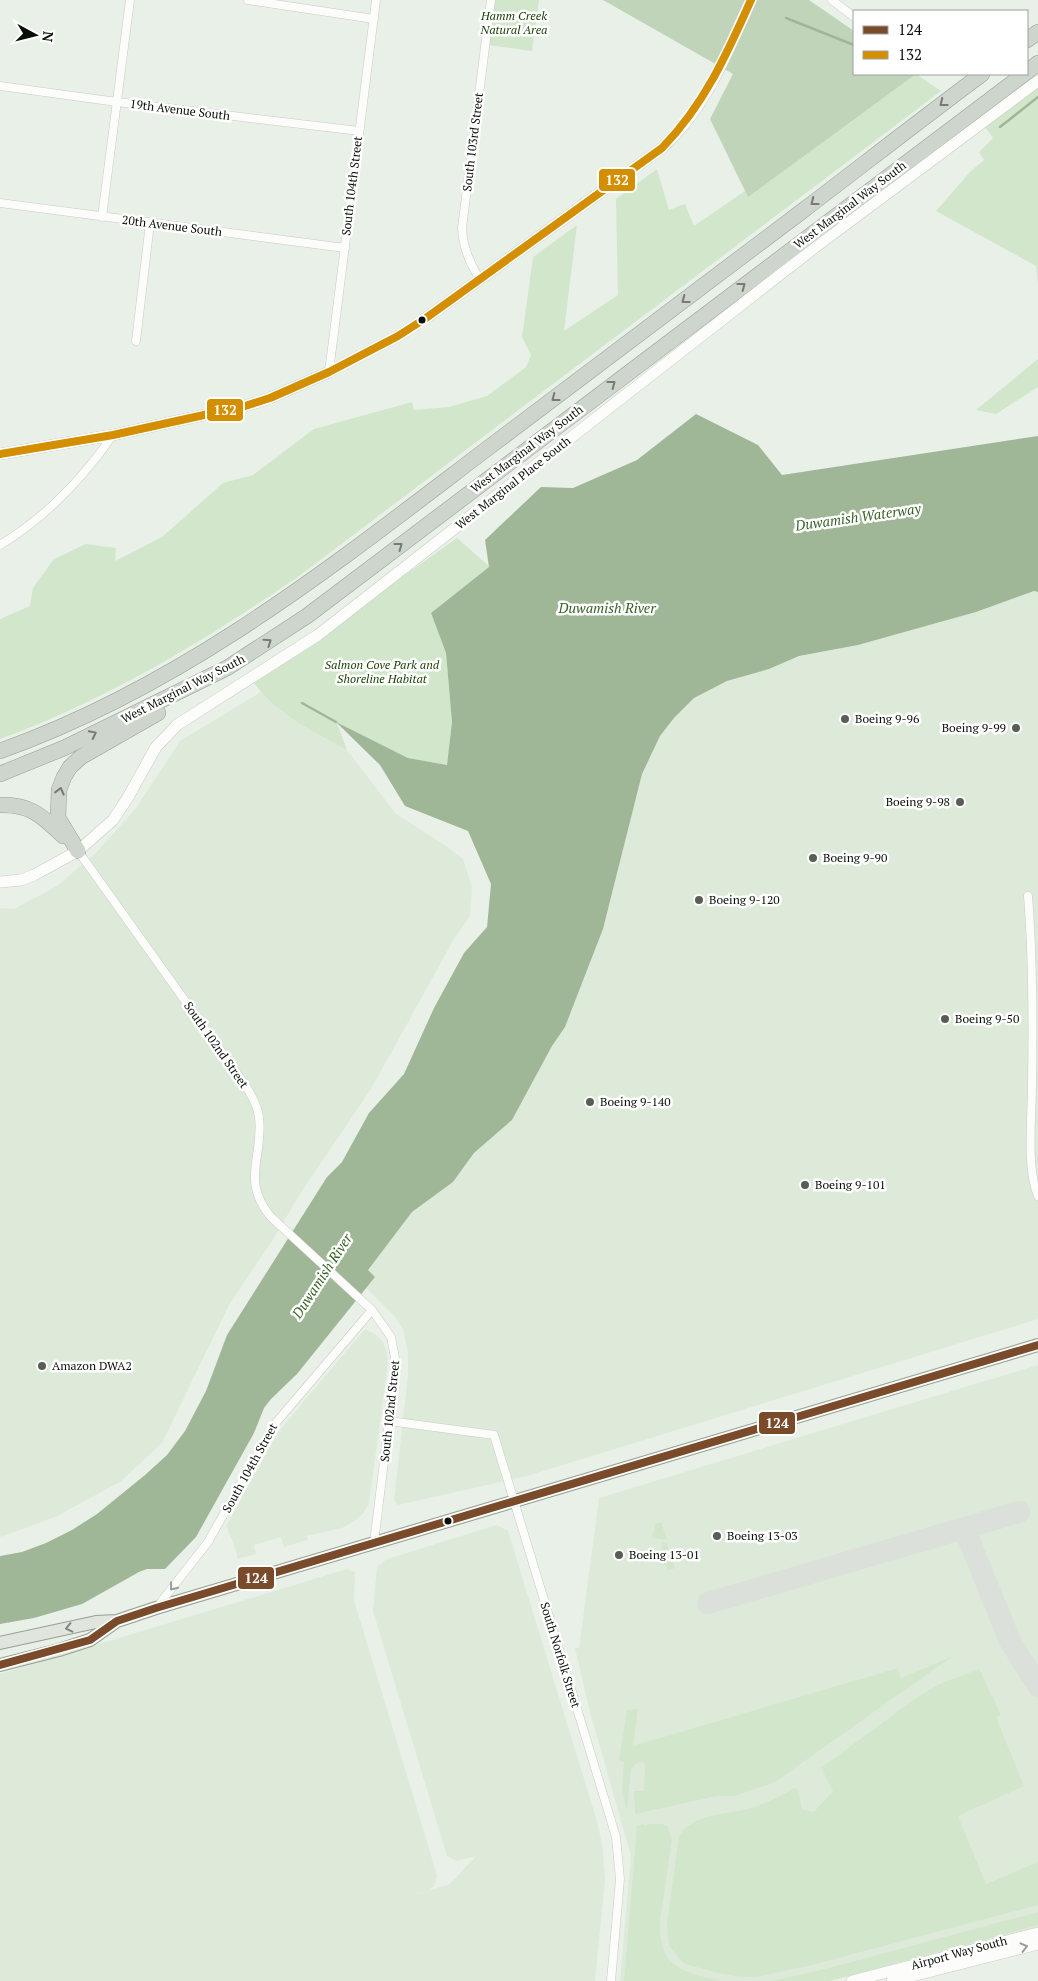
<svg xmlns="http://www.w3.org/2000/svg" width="1038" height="1981" font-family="'PT Serif',serif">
<rect width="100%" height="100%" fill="#e9f0e7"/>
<path fill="#deead9" d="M1034,591L1038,592V1319L527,1476L398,1505L394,1500L408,1375V1352L403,1329L395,1317L366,1288L375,1277L367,1270L412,1212L453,1182L474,1153L512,1120L552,1046L565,1027L603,929L642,774L660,736L674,718L694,698L727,681L769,669L799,656L858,645L976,612Z
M261,692L287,714L317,734L347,750L396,814L446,846L463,859L472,887L470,916L454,939L371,1089L298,1197L274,1238L229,1305L162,1443L120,1482L55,1517L0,1537V908L14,909L57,886L96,853L136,808L180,741Z
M365,1329L375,1334L383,1342L387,1352L388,1363L369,1503L363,1514L353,1522L342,1528L307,1536L308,1540L284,1547L281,1537L254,1545L256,1554L238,1559L233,1542L226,1526L261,1463L279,1431Z
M1038,1365V1929L821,1981H620L631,1856L590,1712L575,1648H579L599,1498Z
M497,1525L508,1531L597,1821L602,1844L605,1879L595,1981H0V1674L347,1569L355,1572L354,1600L437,1875L434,1886L429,1890L400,1899L450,1884L476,1856L457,1861L447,1856L373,1611L377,1567L387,1559Z"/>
<path fill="#d2e6cc" d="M494,0H539L532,51L488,45Z
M916,74L941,91L299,576C206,640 107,700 0,739V619L30,606L33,588L54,559L86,544L116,548L115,561L162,537L223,483L253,475L314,429L412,402L414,410L449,407L487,396L526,367L531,355L522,337L533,257L577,225L564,331L618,295L616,199L657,169L669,210L685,204L694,226L745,191L748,196Z
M1038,88V284L1036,266L936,211L970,172L984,160L979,152L993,138L985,127Z
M1038,359V387L996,414L976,410Z
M457,538L490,567L431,613L446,653L452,722L447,765L408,758L337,723L347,750C315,733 276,713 254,683Z
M661,1522L667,1540L652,1538L655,1524Z
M663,1542L667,1543L675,1568L667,1571L668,1566L659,1564Z
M953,1656L775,1782L735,1796H717L635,1814L634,1791H644L645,1763L638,1762L631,1769L627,1810L622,1792L624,1762L619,1760L627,1710L638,1709L633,1746L898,1668L901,1678Z
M979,1669L1001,1715L996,1717L1024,1786L958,1816L986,1884L1038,1862V1905L812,1965L756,1977H741L718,1973L685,1964L669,1946L667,1924L679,1836C693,1813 727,1815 751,1808C766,1804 780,1796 794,1788L798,1789L802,1809L814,1812L833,1791L821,1768L920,1695L942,1683Z
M644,1824L645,1826L648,1825L647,1824H662L667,1826L672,1839L660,1922C659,1968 682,1972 721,1981H624L637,1826Z
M1038,1912V1925L830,1981H771L829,1968Z"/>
<path fill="#c0d4b9" d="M603,0H809L854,31V74H916L748,197L710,119L733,74Z"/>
<path fill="#a0b797" d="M696,414L758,445L782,475L1038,436V592L1034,591L976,612L858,645L799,656L769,669L727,681L694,698L674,718L660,736L642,774L603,929L565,1027L552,1046L512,1120L474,1153L453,1182L412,1212L368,1270L375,1277L297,1374L271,1399L264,1408L254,1433L196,1537L165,1569H147L139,1572L82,1604L34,1618L0,1624V1556L22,1552L46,1543L72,1530L97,1514L145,1475L167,1455L185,1431L206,1391L227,1335L327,1177L342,1162L369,1113L404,1074L434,1008L464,953L487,927L491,884L468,831L405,806L380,765L336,722L408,758L447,765L452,722L446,653L431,613L489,567L485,540L541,487L573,488L637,460Z"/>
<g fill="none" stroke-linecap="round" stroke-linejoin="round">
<path stroke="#a0b797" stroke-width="2.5" d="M786,18L854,45
M1000,127L1038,97
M302,703L336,722"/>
<path stroke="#dce0da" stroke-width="22" d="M964,1528L1010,1641L1038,1686
M708,1603L1019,1512"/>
<g stroke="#c7ccc5" stroke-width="9">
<path id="street" d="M248,0L374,19
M832,0L854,17
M0,86L117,102L359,131
M0,203L345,248
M102,217L130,0
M480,280C470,263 463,248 462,228L491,0
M136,341L150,223
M329,372L376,0
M0,545C45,518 83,478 113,435
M78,851L241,1079C249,1091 257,1103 259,1117C264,1157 240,1180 271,1217L372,1310L391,1337L396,1363L374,1543
M1028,896C1033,957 1033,1024 1032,1086C1032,1118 1026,1167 1038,1196
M389,1421L494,1435L616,1837L620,1879L611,1981
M157,1607L208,1542L274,1425L372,1310"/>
</g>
<g stroke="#c7ccc5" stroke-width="12">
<path id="secondary" d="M0,454L113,435L245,406L270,398L329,372L398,336L426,318L662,148C707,107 726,54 751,0
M0,882L21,880L34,875L78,851L113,820L127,799L156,747L177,725L318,635L814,248L1038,81
M852,1981L1038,1933
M892,1981L1038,1944"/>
</g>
<g stroke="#96a093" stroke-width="14">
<path id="primary" d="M0,1643L96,1622L117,1621
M0,1665L59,1650L90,1640L117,1621L156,1608L1038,1345"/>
</g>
<g stroke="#96a093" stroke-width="16">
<path id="highway" d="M1027,40L1038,32
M1027,72L1038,63
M0,751C185,685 334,565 488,448C594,368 700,289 805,209C864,164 923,118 982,74
M0,774L64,748L227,668L307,616L1024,74
M0,805C31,804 42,816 63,836
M78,851L58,818L59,790L64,777L70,767L81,757L158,713"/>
</g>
<use href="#street" stroke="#fcfdfb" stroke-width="8"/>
<use href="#secondary" stroke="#fcfdfb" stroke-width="11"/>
<use href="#primary" stroke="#e0e5de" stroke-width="12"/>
<use href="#highway" stroke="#ced5cc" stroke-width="15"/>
<g stroke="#fff" stroke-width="11">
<path id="bus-1" d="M0,1665L90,1640L117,1621L156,1608L1038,1345"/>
</g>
<g stroke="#fff" stroke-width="11">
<path id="bus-2" d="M0,454L113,435L245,406L270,398L329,372L398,336L426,318L662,148C704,105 727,54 751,0"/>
</g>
<use href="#bus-1" stroke="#7a4b2a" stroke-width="8"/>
<use href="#bus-2" stroke="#d38f01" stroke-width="8"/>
</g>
<defs><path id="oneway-chevron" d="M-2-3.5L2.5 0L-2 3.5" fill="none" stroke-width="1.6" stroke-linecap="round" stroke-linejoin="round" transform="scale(1.25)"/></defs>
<g stroke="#767b74">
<use href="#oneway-chevron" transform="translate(943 103) rotate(142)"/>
<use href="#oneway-chevron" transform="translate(814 202) rotate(142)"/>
<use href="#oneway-chevron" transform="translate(742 286) rotate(-37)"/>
<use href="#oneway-chevron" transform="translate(685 300) rotate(143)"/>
<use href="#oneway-chevron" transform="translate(612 384) rotate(-37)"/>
<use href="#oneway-chevron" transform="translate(555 398) rotate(143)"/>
<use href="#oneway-chevron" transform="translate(399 546) rotate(-37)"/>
<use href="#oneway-chevron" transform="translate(268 642) rotate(-34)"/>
<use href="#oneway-chevron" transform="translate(93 734) rotate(-26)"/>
<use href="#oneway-chevron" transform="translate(60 791) rotate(-76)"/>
</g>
<g stroke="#9b9d9a">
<use href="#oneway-chevron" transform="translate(173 1587) rotate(128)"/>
<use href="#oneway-chevron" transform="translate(1024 1947) rotate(-14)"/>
</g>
<use stroke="#80847e" href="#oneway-chevron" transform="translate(69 1628) rotate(167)"/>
<g fill="#0a0e08" stroke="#fff" stroke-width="2">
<circle cx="422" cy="320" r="4.5"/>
<circle cx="448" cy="1521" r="4.5"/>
</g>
<g fill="#585d56" stroke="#fff" stroke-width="2">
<circle cx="845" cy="719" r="5"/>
<circle cx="1016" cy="728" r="5"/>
<circle cx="960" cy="802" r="5"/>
<circle cx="813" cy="858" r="5"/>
<circle cx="699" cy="900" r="5"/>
<circle cx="945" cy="1019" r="5"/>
<circle cx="590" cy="1102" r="5"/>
<circle cx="805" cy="1185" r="5"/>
<circle cx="42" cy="1366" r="5"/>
<circle cx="717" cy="1536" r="5"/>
<circle cx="619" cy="1555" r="5"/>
</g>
<g text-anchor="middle" stroke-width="5" stroke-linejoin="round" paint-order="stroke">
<g font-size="12" font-style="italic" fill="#173e01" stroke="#fff">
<text x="514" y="20">Hamm Creek<tspan x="514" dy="14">Natural Area</tspan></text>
<text x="382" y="669">Salmon Cove Park and<tspan x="382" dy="14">Shoreline Habitat</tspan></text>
</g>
<g font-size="12" fill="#0a0e08" stroke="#fff">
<text transform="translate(180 110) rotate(7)" y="4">19th Avenue South</text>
<text transform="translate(473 142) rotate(-83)" y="4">South 103rd Street</text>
<text transform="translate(352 186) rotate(-83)" y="4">South 104th Street</text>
<text transform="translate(850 205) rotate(-37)" y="4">West Marginal Way South</text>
<text transform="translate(172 226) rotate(7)" y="4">20th Avenue South</text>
<text transform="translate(527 449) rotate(-37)" y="4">West Marginal Way South</text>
<text transform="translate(513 483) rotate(-38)" y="4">West Marginal Place South</text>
<text transform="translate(183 689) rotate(-27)" y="4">West Marginal Way South</text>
<text transform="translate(216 1045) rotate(55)" y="4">South 102nd Street</text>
<text transform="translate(390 1411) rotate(-84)" y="4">South 102nd Street</text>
<text transform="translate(250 1468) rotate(-61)" y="4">South 104th Street</text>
<text transform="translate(560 1655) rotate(73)" y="4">South Norfolk Street</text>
<text transform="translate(959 1953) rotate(-15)" y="4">Airport Way South</text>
</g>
<g font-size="12" fill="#0a0e08" stroke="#fff" text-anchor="start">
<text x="855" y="723">Boeing 9-96</text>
<text x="1006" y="732" text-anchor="end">Boeing 9-99</text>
<text x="950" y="806" text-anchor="end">Boeing 9-98</text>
<text x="823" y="862">Boeing 9-90</text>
<text x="709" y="904">Boeing 9-120</text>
<text x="955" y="1023">Boeing 9-50</text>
<text x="600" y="1106">Boeing 9-140</text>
<text x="815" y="1189">Boeing 9-101</text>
<text x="52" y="1370">Amazon DWA2</text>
<text x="727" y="1540">Boeing 13-03</text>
<text x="629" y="1559">Boeing 13-01</text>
</g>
<g font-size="14" font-style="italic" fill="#386027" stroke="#fff">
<text transform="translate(858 517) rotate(-8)" y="5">Duwamish Waterway</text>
<text x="607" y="613">Duwamish River</text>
<text transform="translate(322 1276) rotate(-57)" y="5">Duwamish River</text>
</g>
</g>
<g stroke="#fff" stroke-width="2">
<rect x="598" y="168" width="38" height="24" rx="5" fill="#d38f01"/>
<rect x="206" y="398" width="38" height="24" rx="5" fill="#d38f01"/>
<rect x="758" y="1411" width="38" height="24" rx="5" fill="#7a4b2a"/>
<rect x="237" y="1566" width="38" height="24" rx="5" fill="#7a4b2a"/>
</g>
<g font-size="14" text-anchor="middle" font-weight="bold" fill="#fff">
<text x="617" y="185">132</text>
<text x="225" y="415">132</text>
<text x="777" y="1428">124</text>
<text x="256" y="1583">124</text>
</g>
<rect x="853" y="10" width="175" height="65" fill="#ffffff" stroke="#9d9f9c"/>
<rect x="863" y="26" width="25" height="8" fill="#7a4b2a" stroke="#9d9f9c"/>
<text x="898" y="35" font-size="15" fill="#0a0e08">124</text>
<rect x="863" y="51" width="25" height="8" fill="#d38f01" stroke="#9d9f9c"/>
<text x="898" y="60" font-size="15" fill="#0a0e08">132</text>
<g transform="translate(35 35) rotate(97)" stroke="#ffffff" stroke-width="4" paint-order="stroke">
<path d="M0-4L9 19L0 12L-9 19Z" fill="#0a0e08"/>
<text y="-8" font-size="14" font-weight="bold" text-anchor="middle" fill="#0a0e08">N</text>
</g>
</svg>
